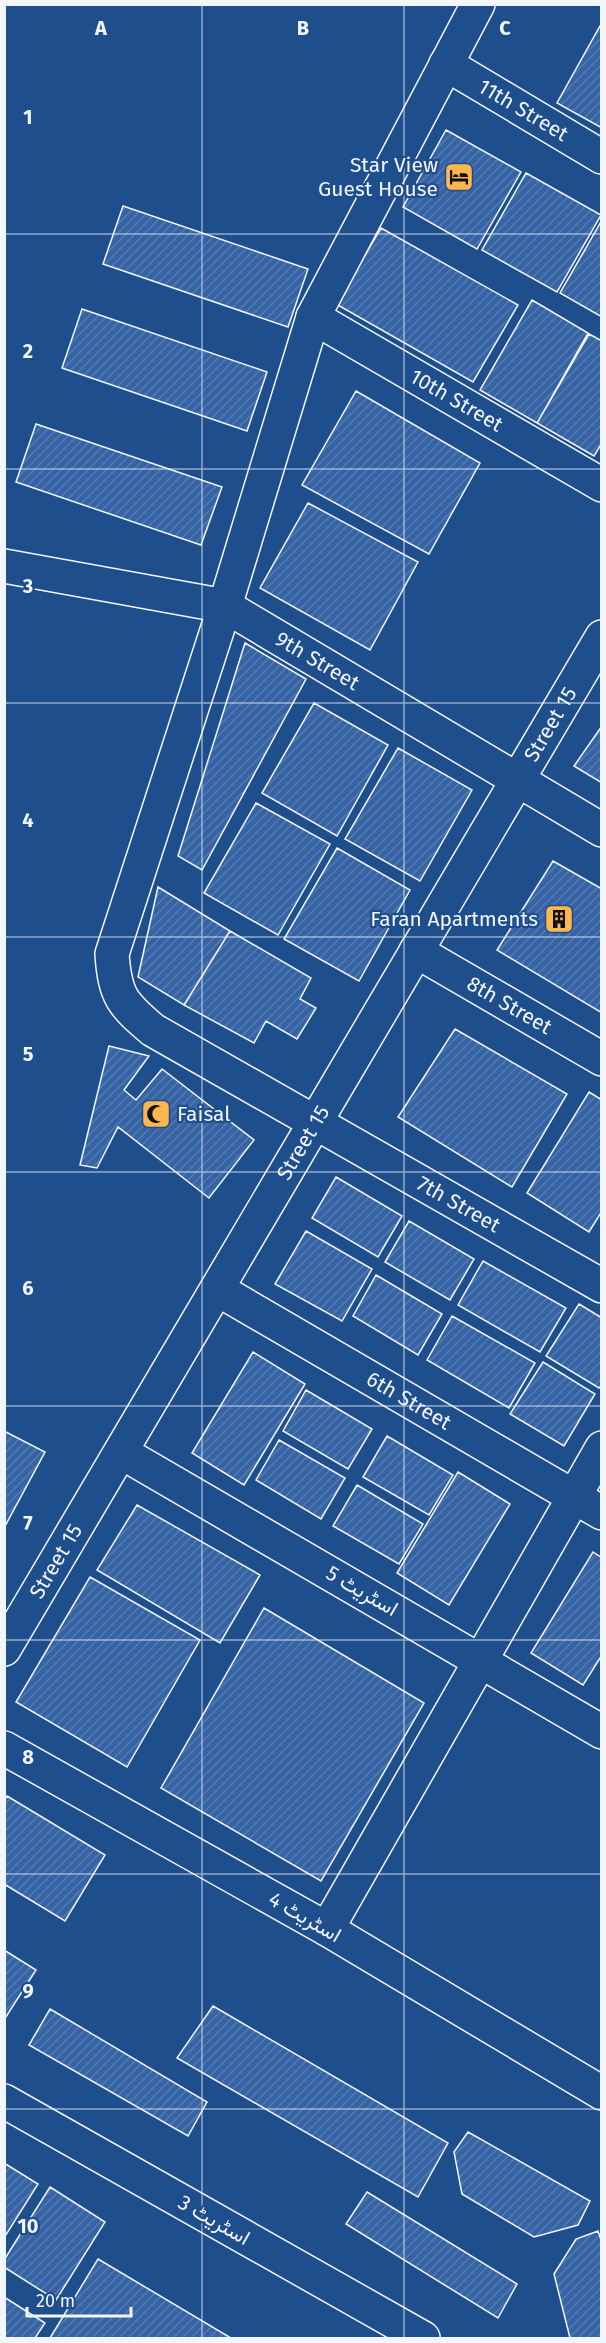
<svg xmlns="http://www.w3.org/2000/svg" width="606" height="2343" font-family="'Fira Sans',Vazirmatn,sans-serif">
<defs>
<pattern id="building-hatch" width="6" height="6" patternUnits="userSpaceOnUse" patternTransform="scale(1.5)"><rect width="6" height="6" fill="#3563a3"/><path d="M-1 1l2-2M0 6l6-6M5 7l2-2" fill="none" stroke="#537ab1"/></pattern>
</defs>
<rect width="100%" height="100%" fill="#1f4e8c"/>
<path fill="url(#building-hatch)" stroke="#f2f6ff" stroke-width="1.5" d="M600,26H602V128L557,103Z
M446,130L521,172L477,249L403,207Z
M526,173L601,215L557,292L482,250Z
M123,206L308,269L288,327L103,264Z
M602,220V317L560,293Z
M381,228L518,305L473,382L336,304Z
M532,300L588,333L537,423L480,390Z
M82,309L267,372L247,431L62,368Z
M589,334L602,341V443L594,456L537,423Z
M356,391L480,463L429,554L302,485Z
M36,424L222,487L201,545L16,482Z
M308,503L418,562L370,650L260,588Z
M245,643L306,679L202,870L178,856Z
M314,703L388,745L337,836L262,793Z
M602,726V783L574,766Z
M398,748L472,790L420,881L345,839Z
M256,803L330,844L278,935L204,893Z
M337,848L410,890L359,981L284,939Z
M553,861L602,889V1013L497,950Z
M158,887L230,931L184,1005L138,977Z
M230,931L311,978L300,999L316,1008L297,1039L266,1021L254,1043L184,1005Z
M455,1029L567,1094L512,1187L398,1117Z
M109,1046L149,1056L124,1090L136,1100L162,1069L254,1140L209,1198L118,1127L97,1168L80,1165Z
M589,1092L602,1100V1211L589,1232L527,1193Z
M336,1177L402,1216L378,1257L312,1218Z
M409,1221L474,1259L450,1300L385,1262Z
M306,1231L372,1269L342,1321L275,1284Z
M483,1261L566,1308L540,1352L458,1305Z
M376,1275L442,1314L418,1355L353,1316Z
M579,1304L602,1318V1385L599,1388L546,1356Z
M452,1316L535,1363L509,1408L427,1360Z
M253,1352L305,1384L244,1485L192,1453Z
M543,1362L595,1394L564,1446L510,1414Z
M306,1390L372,1429L348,1469L283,1431Z
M4,1431L45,1452L4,1528Z
M387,1436L453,1475L429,1515L363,1477Z
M279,1440L345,1478L321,1519L256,1480Z
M458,1472L510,1504L449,1605L397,1573Z
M357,1485L423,1524L399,1564L333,1526Z
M137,1505L260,1575L220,1643L97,1570Z
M593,1552L602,1558V1655L583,1685L531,1653Z
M90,1577L200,1640L127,1767L16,1702Z
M264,1608L424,1703L321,1881L161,1788Z
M7,1796L105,1855L65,1921L4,1884V1801Z
M4,1950L36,1970L4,2020Z
M213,2006L448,2143L418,2197L177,2058Z
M50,2009L207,2102L188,2136L29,2045Z
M468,2132L590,2201L578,2225L534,2237L462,2194L454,2152Z
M4,2163L38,2184L4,2238Z
M50,2187L105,2222L56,2300L4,2267V2260Z
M367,2192L517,2284L498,2318L346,2224Z
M598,2231L602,2243V2338H570L554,2274L576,2239Z
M98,2259L231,2338H50Z
M4,2297L45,2323L35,2338H4Z"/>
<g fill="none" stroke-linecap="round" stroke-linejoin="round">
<g stroke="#f2f6ff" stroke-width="36">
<g id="minor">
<path id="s1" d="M478,4L313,317L225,606L112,954C115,996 122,1004 153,1030L602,1286"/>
<path id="s2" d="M446,64L602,157"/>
<path id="s3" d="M313,317L602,485"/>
<path id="s4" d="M4,566L225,606L602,830"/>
<path id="s5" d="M416,951L602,1059"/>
<path id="s6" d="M217,1289L602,1513"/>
<path d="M121,1452L602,1732"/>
<path id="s7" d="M4,1649L602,637"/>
<path d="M4,1748L327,1929L602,2093"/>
<path d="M327,1929L602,1448"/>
<path d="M4,2101L423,2338"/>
</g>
</g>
<use href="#minor" stroke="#1f4e8c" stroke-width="33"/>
</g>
<path fill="none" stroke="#f2f6ff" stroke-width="1.5" stroke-opacity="0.55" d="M202,4V2338M404,4V2338M4,234H602M4,469H602M4,703H602M4,937H602M4,1172H602M4,1406H602M4,1640H602M4,1874H602M4,2109H602"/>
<defs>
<g id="hotel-square" transform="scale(1.5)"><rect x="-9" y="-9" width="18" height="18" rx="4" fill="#ffb74d" stroke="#1f4e8c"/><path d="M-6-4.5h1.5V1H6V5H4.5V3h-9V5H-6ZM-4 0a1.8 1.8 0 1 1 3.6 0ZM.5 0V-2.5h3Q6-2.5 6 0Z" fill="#111"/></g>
<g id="building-square" transform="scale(1.5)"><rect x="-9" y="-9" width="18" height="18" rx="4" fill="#ffb74d" stroke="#1f4e8c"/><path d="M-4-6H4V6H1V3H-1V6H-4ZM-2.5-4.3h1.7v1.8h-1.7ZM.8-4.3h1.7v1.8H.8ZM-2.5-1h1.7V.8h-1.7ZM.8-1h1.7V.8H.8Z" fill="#111"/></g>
<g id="mosque-square" transform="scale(1.5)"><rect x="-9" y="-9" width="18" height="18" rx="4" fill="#ffb74d" stroke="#1f4e8c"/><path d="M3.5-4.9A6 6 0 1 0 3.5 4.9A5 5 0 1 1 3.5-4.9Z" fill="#111"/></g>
</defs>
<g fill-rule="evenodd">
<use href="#hotel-square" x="459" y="177"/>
<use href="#building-square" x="559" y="919"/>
<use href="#mosque-square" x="156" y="1114"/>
</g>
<g text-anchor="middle" stroke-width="4.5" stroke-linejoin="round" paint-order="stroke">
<g font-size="21" fill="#f2f6ff" stroke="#1f4e8c">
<text dy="7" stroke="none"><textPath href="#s2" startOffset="90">11th Street</textPath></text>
<text dy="7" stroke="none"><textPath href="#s3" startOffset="166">10th Street</textPath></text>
<text dy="7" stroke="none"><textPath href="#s4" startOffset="332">9th Street</textPath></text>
<text dy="7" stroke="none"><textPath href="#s7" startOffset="1074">Street 15</textPath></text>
<text dy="7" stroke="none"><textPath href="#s5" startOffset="108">8th Street</textPath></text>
<text dy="7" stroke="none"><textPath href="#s7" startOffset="588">Street 15</textPath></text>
<text dy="7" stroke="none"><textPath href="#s1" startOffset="1464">7th Street</textPath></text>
<text dy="7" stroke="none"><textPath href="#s6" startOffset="222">6th Street</textPath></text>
<text dy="7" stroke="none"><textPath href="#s7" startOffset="102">Street 15</textPath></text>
<text transform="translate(362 1591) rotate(30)" y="7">اسٹریٹ 5</text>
<text transform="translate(305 1917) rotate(30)" y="7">اسٹریٹ 4</text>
<text transform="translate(214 2220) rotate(30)" y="7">اسٹریٹ 3</text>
</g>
<g font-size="21" fill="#f2f6ff" stroke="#1f4e8c" text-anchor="end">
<text x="438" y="172">Star View<tspan x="438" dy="24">Guest House</tspan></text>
<text x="538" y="926">Faran Apartments</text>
<text x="177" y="1121" text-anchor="start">Faisal</text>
</g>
</g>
<g font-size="20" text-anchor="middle" font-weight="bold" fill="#f2f6ff" stroke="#1f4e8c" stroke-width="4.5" stroke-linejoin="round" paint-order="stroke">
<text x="101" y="35">A</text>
<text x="303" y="35">B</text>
<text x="505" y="35">C</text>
<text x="28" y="124">1</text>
<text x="28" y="358">2</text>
<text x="28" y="593">3</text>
<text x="28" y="827">4</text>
<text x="28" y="1061">5</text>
<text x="28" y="1295">6</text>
<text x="28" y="1530">7</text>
<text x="28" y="1764">8</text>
<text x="28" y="1998">9</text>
<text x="28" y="2233">10</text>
</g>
<rect width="606" height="2343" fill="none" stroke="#f2f6ff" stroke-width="12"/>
<path d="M27 2307v9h104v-9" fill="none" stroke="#f2f6ff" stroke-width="3"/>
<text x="36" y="2307" font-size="18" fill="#f2f6ff" stroke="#1f4e8c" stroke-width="4.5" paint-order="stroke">20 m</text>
</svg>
